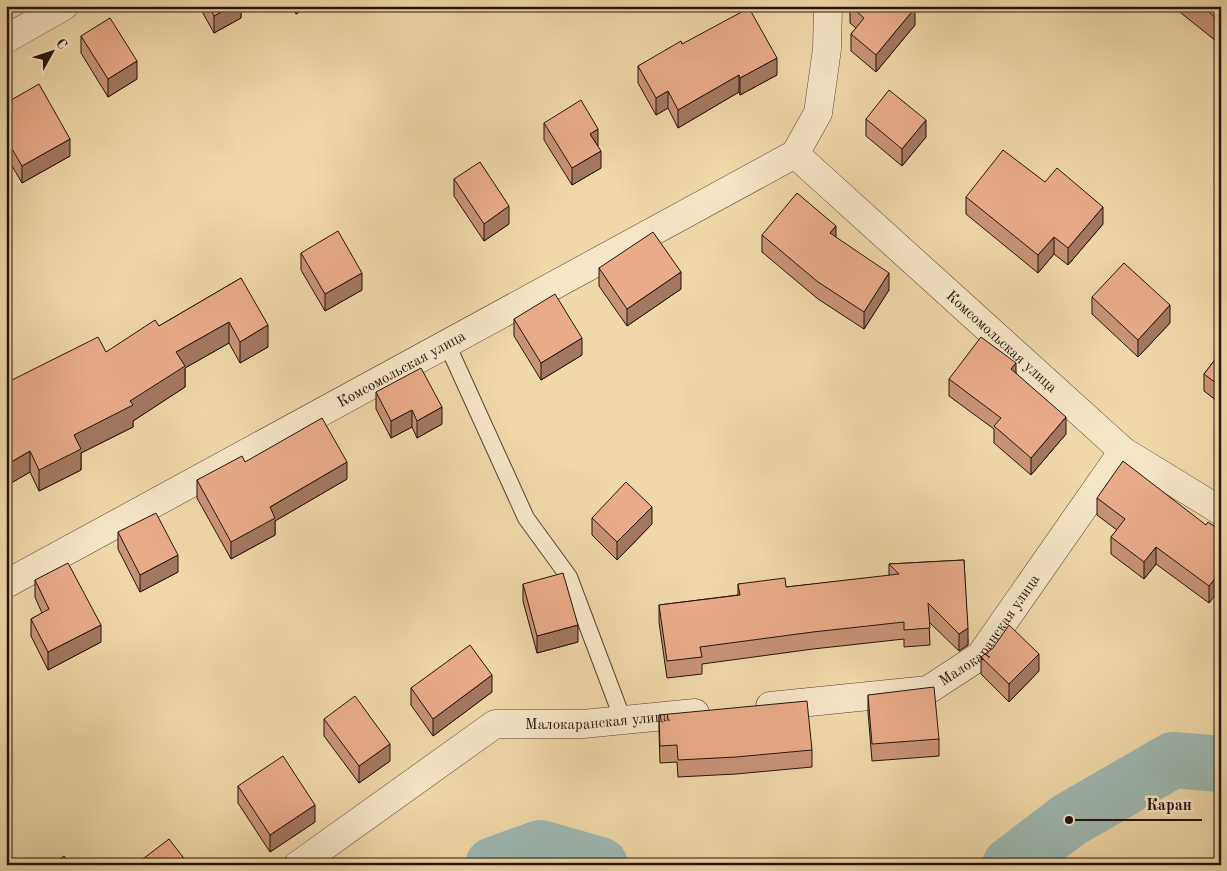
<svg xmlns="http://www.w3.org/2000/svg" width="1227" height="871" font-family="'Old Standard TT',serif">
<rect width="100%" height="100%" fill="#f0d8a8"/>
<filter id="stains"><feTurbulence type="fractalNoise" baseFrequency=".004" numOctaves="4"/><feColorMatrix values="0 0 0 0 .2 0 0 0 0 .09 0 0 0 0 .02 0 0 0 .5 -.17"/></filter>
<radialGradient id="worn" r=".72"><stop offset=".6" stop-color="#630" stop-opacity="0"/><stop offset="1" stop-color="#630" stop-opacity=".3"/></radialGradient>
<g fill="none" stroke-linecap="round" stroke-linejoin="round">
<path stroke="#9eb8b2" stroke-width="56" d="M493,865L540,848L600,865
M1010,865L1069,820L1173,760L1221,764"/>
<g stroke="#564532" stroke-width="18">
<path id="lane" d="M447,344L526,518L569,577L623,720"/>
</g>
<g stroke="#564532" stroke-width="29">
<g id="street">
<path d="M6,39L64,6"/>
<path id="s1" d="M795,154L1123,451L1221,511"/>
<path id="s2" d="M6,584L795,154L818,113L827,49L828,6"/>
<path id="s3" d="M770,706L928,690L980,656L1123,451"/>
<path id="s4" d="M298,865L495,724H583L695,713"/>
</g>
</g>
<use href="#lane" stroke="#f5e6c6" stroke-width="16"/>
<use href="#street" stroke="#f5e6c6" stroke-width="28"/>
</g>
<path fill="#c99376" stroke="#22140b" d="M199,6H241V18L214,33Z
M292,6H309L296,14Z
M850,6L915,25L876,72L851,51V34L856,28L850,23Z
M1169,6H1221V45L1176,9L1175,11Z
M81,36L137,79L108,97L81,53Z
M682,44L777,75L740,95L739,92L678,128L668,108L656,115L638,83V66Z
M6,103L70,156L22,183L8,159L6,160Z
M866,119L926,137L902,166L866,136Z
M544,123L601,168L572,185L544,140Z
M454,179L509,224L484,241L454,196Z
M1045,182L1103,224L1068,265L1054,254L1038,273L966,214V197Z
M762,235L836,238L889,290L864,329L818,299L762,252Z
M301,253L362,290L325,311L301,270Z
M599,268L681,289L627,326L599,286Z
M241,278L268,347L240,363L229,343L185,368V387L133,421V427L81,453V470L39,491L30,472L6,486V383L106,352L159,326Z
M1092,297L1170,323L1138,357L1092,314Z
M514,319L582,355L541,380L514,336Z
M1221,352V404L1204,391V374Z
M1016,373L1066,434L1031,475L994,443V429L949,396V379Z
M376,392L442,424L417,438L412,427L391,438L376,409Z
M245,462L347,479L275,521V535L231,559L197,498V480Z
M1097,498L1206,525L1221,531L1209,603L1156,564L1144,579L1111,554V537L1117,530L1097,515Z
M592,518L652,524L617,560L592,535Z
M118,532L178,572L140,592L118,549Z
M964,560L968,645L959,651L929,622L930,645L904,647V639L813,649L702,664V674L667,678L659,622V605L738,595V584L786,587L889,576V564Z
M35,580L101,642L48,670L31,636V619L42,613L35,597Z
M523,584L578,642L537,653L523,601Z
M981,657L1039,671L1009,702L981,674Z
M411,688L492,692L433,736L411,705Z
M868,695L939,739V756L872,761L868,712Z
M659,715L812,750V767L736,774L678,777L677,762L660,763L659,732Z
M324,719L390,761L359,783L324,736Z
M238,786L315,822L270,852L238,803Z"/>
<path fill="#a47860" stroke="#22140b" d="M232,6H241V18L214,33V16Z
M296,6H309L296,14Z
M915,8V25L876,72V55Z
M777,58V75L740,95V78Z
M137,61V79L108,97V79Z
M739,75V92L678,128V110Z
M668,91V108L656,115V98Z
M926,120V137L902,166V149Z
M598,129V146L590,134Z
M70,139V156L22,183V166Z
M8,142V159L6,160V143Z
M601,151V168L572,185V168Z
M509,206V224L484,241V224Z
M1103,207V224L1068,265V248Z
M836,226V243L830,233Z
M1054,237V254L1038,273V255Z
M681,272V289L627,326V309Z
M362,273V290L325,311V294Z
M889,273V290L864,329V312Z
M1170,305V323L1138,357V340Z
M229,322V343L185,368V387L133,421V427L81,453V470L39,491V470L74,435L130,401L176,352Z
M268,325V347L240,363V342Z
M582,338V355L541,380V363Z
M1016,363V380L1011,369Z
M442,407V424L417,438V421Z
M412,410V427L391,438V421Z
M1066,417V434L1031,475V458Z
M30,451V472L6,486V465Z
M347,462V479L275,521V535L231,559V542L270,507Z
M652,507V524L617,560V542Z
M1156,547V564L1144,579V562Z
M178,555V572L140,592V575Z
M1221,571V588L1209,603V586Z
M101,625V642L48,670V652Z
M578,625V642L537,653V636Z
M968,628V645L959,651V634Z
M1039,654V671L1009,702V684Z
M492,675V692L433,736V719Z
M390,744V761L359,783V766Z
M315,805V822L270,852V835Z"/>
<path fill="#eaab89" stroke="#22140b" d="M209,6H232L214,16Z
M850,6H913L915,8L876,55L851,34L864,18Z
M1201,6H1221V22Z
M749,8L777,58L740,78L739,75L678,110L668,91L656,98L638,66L681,41L682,44Z
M110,18L137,61L108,79L81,36Z
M39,84L70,139L22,166L8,142L6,143V103Z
M889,90L926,120L902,149L866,119Z
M581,100L598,129L590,134L601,151L572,168L544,123Z
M1003,150L1045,182L1057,168L1103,207L1068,248L1054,237L1038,255L966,197Z
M480,162L509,206L484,224L454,179Z
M797,193L836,226L830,233L889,273L864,312L818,282L762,235Z
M338,231L362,273L325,294L301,253Z
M653,232L681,272L627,309L599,268Z
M1124,263L1170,305L1138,340L1092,297Z
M241,278L268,325L240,342L229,322L176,352L185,366L130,401L133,405L74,435L81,449L39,470L30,451L6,465V383L98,337L106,352L155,320L159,326Z
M555,294L582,338L541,363L514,319Z
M981,337L1016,363L1011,369L1066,417L1031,458L994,426L1001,418L949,379Z
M1221,352V387L1204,374Z
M421,368L442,407L417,421L412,410L391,421L376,392Z
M322,418L347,462L270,507L275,518L231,542L197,480L242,456L245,462Z
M1123,461L1206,525L1208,522L1221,531V571L1209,586L1156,547L1144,562L1111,537L1125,519L1097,498Z
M626,482L652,507L617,542L592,518Z
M156,513L178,555L140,575L118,532Z
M964,560L968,628L959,634L928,603L930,628L904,630V622L813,632L700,647L702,657L667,661L659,605L740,595L738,584L785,578L786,587L899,574L889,564Z
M68,563L101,625L48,652L31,619L49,609L35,580Z
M563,573L578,625L537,636L523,584Z
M1009,625L1039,654L1009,684L981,657L993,648Z
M470,645L492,675L433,719L411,688Z
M934,687L939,739L872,744L868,695Z
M355,696L390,744L359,766L324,719Z
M807,701L812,750L736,757L678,760L677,745L660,746L659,715Z
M283,756L315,805L270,835L238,786Z
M169,839L189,865H135Z
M64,856L70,865H52Z"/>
<g text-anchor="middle" stroke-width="5" stroke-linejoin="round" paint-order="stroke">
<g font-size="15" fill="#22140b" stroke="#f5e6c6">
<text dy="5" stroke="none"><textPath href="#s1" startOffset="279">Комсомольская улица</textPath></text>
<text dy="5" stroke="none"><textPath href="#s2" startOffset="450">Комсомольская улица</textPath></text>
<text dy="5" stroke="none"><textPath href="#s3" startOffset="246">Малокаранская улица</textPath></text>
<text dy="5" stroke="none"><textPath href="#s4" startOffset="345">Малокаранская улица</textPath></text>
</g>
</g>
<path fill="none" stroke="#22140b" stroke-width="2" d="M1069 820L1136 820H1202"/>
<circle fill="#22140b" stroke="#f5e6c6" stroke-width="2" cx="1069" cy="820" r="5"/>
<g font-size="16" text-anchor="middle" font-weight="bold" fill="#22140b" stroke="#f5e6c6" stroke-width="5" stroke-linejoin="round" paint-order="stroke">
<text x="1169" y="810">Каран</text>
</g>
<rect width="1227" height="871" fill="none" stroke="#f0d8a8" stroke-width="25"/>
<rect x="8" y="8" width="1212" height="856" fill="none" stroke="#22140b" stroke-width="2.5"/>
<rect x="12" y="12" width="1202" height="846" fill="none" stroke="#22140b"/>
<g transform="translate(52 52) rotate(50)" stroke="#f5e6c6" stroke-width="4" paint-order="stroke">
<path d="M0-4L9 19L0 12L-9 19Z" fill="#22140b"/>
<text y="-8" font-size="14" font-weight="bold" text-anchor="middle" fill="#22140b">С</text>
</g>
<rect width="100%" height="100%" filter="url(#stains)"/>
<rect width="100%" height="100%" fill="url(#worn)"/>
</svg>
